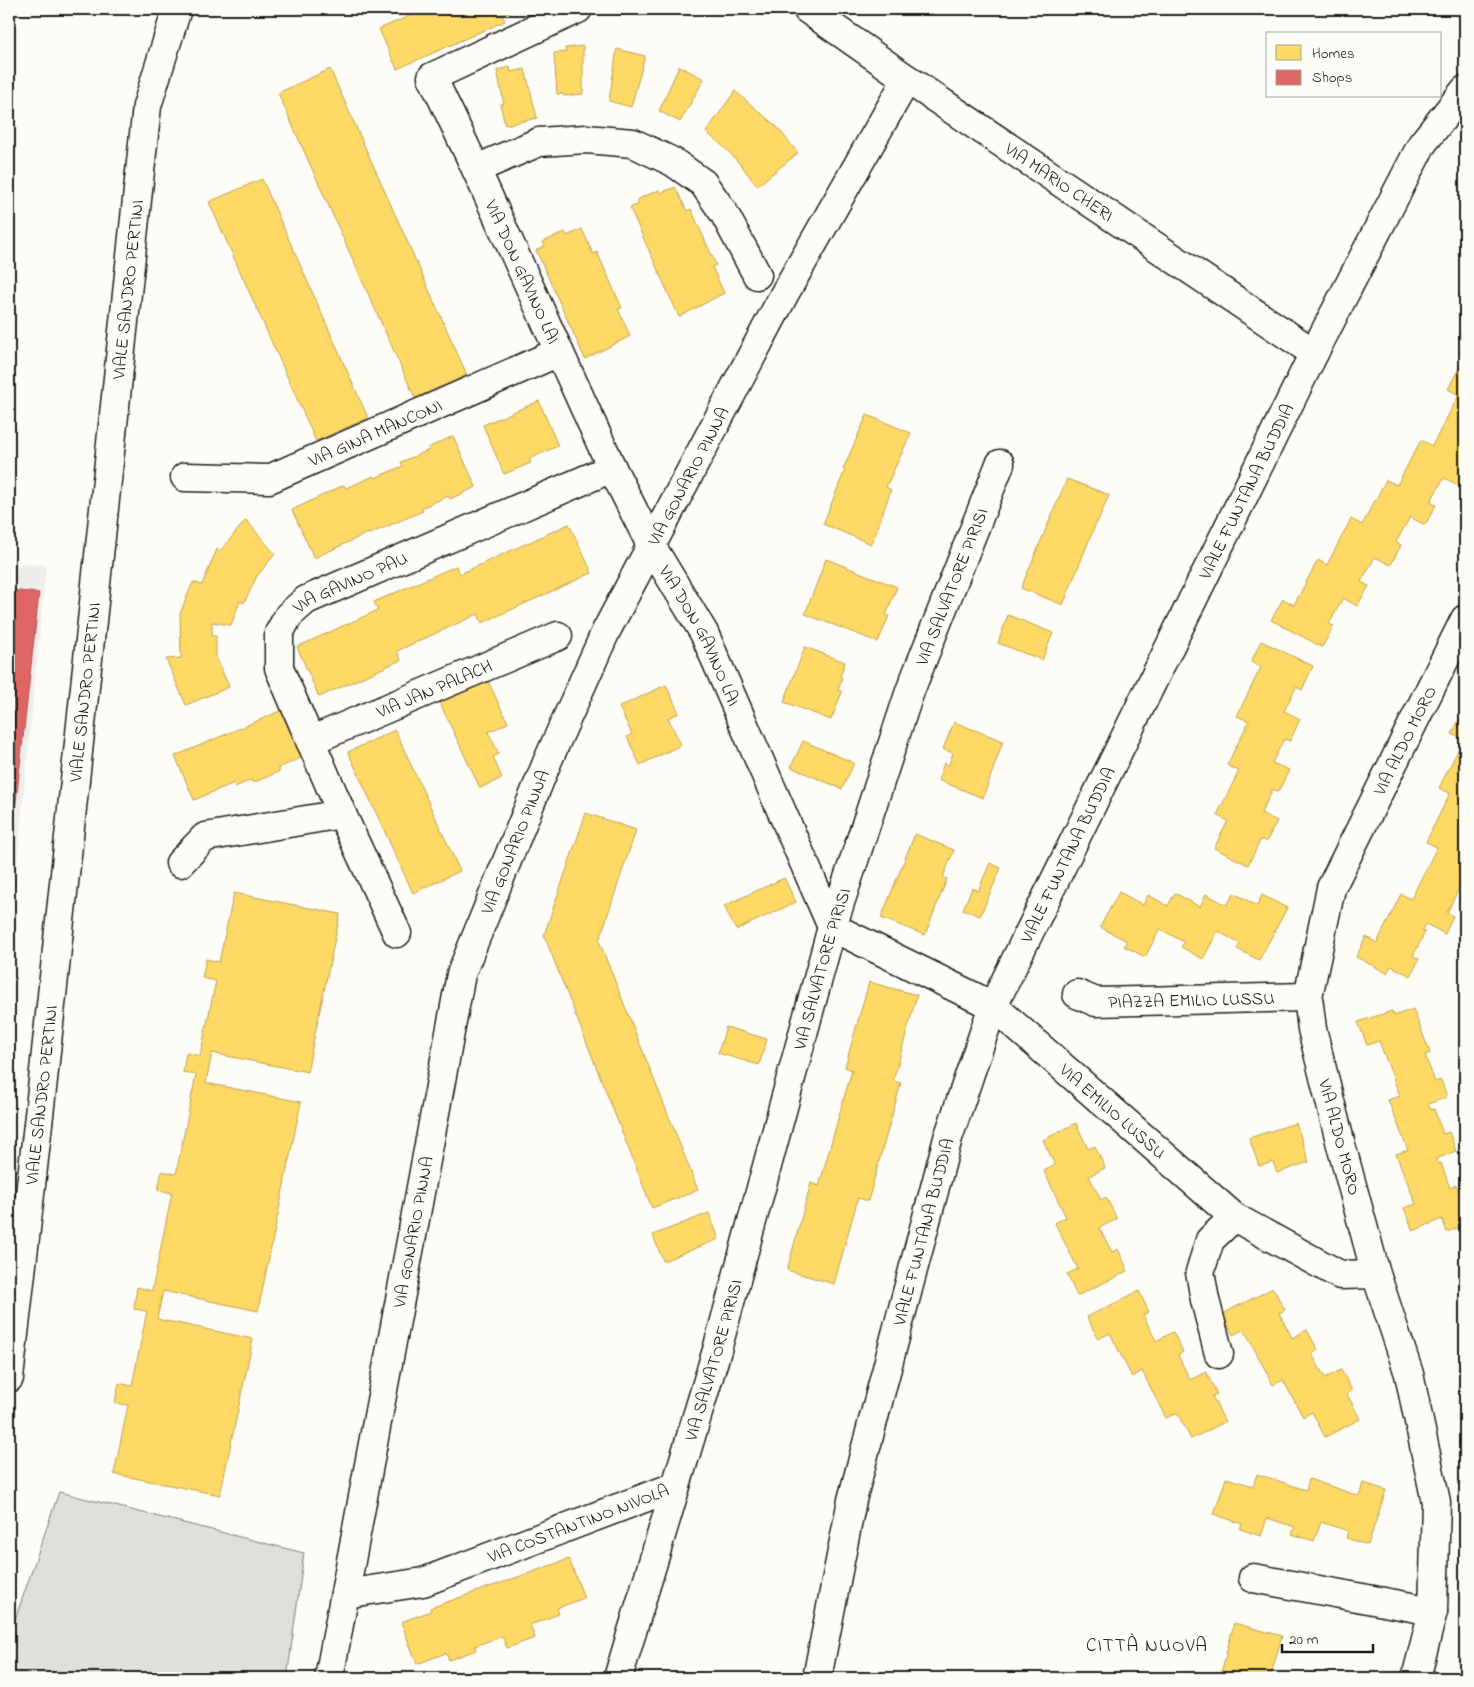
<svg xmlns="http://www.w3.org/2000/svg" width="1474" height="1687" font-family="'Indie Flower',sans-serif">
<rect width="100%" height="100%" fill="#fdfcf7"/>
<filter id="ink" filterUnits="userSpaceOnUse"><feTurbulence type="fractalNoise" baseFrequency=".02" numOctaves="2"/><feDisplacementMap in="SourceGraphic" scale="10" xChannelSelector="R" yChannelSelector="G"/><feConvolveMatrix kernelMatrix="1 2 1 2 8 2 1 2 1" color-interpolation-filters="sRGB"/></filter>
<g filter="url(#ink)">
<path fill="#eeede9" d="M9,564L46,565L9,947Z"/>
<path fill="#e0dfdb" stroke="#7e7e7c" d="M59,1492L304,1553L287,1678H9V1637Z"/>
<path fill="#ffd966" stroke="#bba050" d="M426,9H518L502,15L505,21L397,69L379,29Z
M583,46V94L564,96L563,94H557L554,53L566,52L565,48Z
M617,49L645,56L631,107L609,101Z
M679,66L704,79L680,122L659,111Z
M510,67L511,72L525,69L537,118L505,125L500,104H504L497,70Z
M330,69L467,375L415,398L278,93Z
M735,91L777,127L798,153L757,186L741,165L725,148L706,132Z
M262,179L368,418L316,441L209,202Z
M675,187L687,211L691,209L716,265L712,267L724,293L679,317L630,208L639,204L636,200L659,190L661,193Z
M582,229L593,254L597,252L622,308L618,309L630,336L585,359L536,250L545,246L543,242L565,232L567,236Z
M1465,327V341L1459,338Z
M1465,357V476L1460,486L1444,478L1430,502L1436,505L1425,525L1410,517L1396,542L1401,545L1391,565L1375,557L1361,582L1369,586L1357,606L1343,598L1329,624L1334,626L1322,647L1271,620L1283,599L1294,605L1318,560L1327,565L1351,519L1362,525L1386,480L1397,485L1421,440L1432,446L1459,395L1448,389Z
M539,401L558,446L529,459L531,463L504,474L483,425Z
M867,415L911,433L886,487L891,490L871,544L823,524L845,470L843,469Z
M453,436L476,487L450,499L448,496L421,508L423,511L369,534L368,533L314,558L292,510L344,485L346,488L374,476L375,478L403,466L401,462L429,450L428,448Z
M1067,479L1109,495L1097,523H1096L1063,605L1021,588Z
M246,520L275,554L257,576L244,603L240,601L231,625L212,622V636H216V657L229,687L186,705L166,659L181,658L180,614L193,582L202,585L217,549L220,551Z
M569,524L592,573L482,623L478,614L397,651L401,660L319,697L297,647L378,610L374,602L456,566L460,574Z
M826,559L897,587L886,615L889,616L878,642L805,614Z
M1008,615L1053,633L1042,660L998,643Z
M1261,641L1313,666L1302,690L1296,687L1284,711L1300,719L1290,741L1284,739L1272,763L1289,770L1278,792L1273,789L1261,813L1277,821L1266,842L1261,839L1248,865L1214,848L1228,821L1217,815L1239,771L1227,765L1249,721L1237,716L1261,667L1251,662Z
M805,647L845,662L840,677L842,678L838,690L842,692L831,720L784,702Z
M485,675L508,723L488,732L499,754L493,757L502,778L480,788L437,697Z
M666,685L679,713L668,718L681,745L640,765L627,737L632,734L619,707Z
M285,709L306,756L278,768L280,771L253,783L251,780L235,787L234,783L194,800L175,756Z
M1462,714L1465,716V876L1447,913L1453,916L1445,934L1426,924L1422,931L1425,932L1413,956L1419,959L1411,976L1391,966L1387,973L1356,957L1366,937L1377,943L1401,894L1411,899L1437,847L1426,842L1450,793L1439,788L1463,740L1452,734Z
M954,722L1003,741L983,798L938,780L944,763L949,765L953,753L943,749Z
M395,730L460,871L413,893L348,752Z
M803,741L854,763L842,789L791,767Z
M586,813L636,830L599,941L698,1190L652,1208L544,935Z
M915,834L954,850L943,877L947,879L925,935L881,918Z
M990,863L1001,868L980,916L963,909L972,888L978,891Z
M784,878L796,902L736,930L724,906Z
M1119,892L1143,905L1148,895L1168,906L1175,893L1200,907L1206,894L1227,905L1234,893L1257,906L1262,895L1287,908L1259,960L1237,949L1240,944L1218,931L1203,959L1181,947L1184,942L1160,929L1145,957L1124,946L1127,941L1100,927Z
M234,893L340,914L307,1072L212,1053L206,1083L301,1102L258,1311L163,1291L157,1319L253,1339L220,1495L114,1474L128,1405L115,1403L119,1383L132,1386L147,1311L134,1309L137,1287L152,1291L172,1193L158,1190L162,1171L176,1174L196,1075L183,1072L186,1053L200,1056L216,981L202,978L206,959L219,962Z
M869,982L917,995L893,1081L901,1083L868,1201L858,1198L834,1284L787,1270L811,1183L819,1186L852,1070L845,1067Z
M1413,1009L1430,1053L1425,1055L1435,1082L1441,1080L1447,1097L1428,1104L1431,1110L1434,1109L1443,1134L1449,1132L1456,1151L1436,1159L1438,1164L1441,1163L1450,1188L1456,1185L1465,1209V1225L1447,1232L1442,1219L1413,1231L1404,1208L1416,1204L1396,1154L1408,1150L1388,1100L1400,1096L1379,1041L1367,1045L1358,1022L1392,1011L1394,1016Z
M726,1027L767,1039L759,1065L718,1053Z
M1076,1123L1088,1149L1095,1146L1105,1168L1089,1176L1101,1200L1106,1197L1117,1219L1099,1228L1112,1252L1118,1249L1128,1271L1077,1296L1067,1274L1078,1269L1055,1223L1066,1217L1044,1171L1055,1165L1043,1140Z
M1296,1123L1309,1162L1277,1173L1273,1162L1259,1166L1249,1138Z
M709,1213L719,1239L663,1261L653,1235Z
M1273,1288L1285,1310L1279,1313L1292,1338L1307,1330L1318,1350L1312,1354L1325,1378L1341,1370L1352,1391L1347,1394L1360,1419L1325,1437L1312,1412L1303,1417L1283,1380L1273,1385L1244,1329L1233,1335L1222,1314Z
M1139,1291L1149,1312L1143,1315L1156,1341L1173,1332L1183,1352L1178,1355L1190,1380L1206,1372L1217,1394L1212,1396L1225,1422L1191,1439L1177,1413L1166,1418L1142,1371L1132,1377L1110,1333L1098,1339L1087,1317Z
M1257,1474L1306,1490L1309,1479L1359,1496L1363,1483L1386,1490L1368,1545L1346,1538L1348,1531L1321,1522L1314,1541L1292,1534L1295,1527L1267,1518L1261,1536L1240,1529L1242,1524L1214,1514L1226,1478L1253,1486Z
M569,1559L584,1598L557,1608L559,1614L530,1625L535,1638L507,1648L502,1636L475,1646L476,1650L449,1660L446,1653L417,1664L401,1622L431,1611L430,1608Z
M1234,1623L1282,1636L1270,1678H1237L1221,1674Z
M377,1671L399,1678H375Z"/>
<path fill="#e06666" stroke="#a55050" d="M9,590L39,593L11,847L9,846Z"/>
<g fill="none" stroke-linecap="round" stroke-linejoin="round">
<g stroke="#1c1c1c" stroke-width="31">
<g id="street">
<path id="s1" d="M578,9L432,77L476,169L612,468L652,547L704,633L832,927L993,1006L1234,1217L1340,1275L1376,1274"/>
<path d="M476,169L539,142L586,139L633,143L673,162L703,183L724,213L757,275"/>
<path id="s2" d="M185,477L269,479L559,352"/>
<path id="s3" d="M310,741L558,636"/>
<path d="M342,814L397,933"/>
<path id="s4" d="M180,863L205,837L342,814L279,668V633L289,615L306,600L612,468"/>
<path id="s5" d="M1077,994L1096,1002L1308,997"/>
<path d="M1219,1354L1205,1300L1200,1272L1210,1240L1234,1217"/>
<path d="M1253,1578L1433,1611"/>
<path id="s6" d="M345,1594L423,1582L676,1486"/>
<path id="s7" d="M329,1678L461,974L548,760L606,631L786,291L907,79"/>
<path id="s8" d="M618,1678L717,1350L832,927L910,691L1000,464"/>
<path id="s9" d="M1416,1678L1433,1611L1436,1502L1409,1374L1376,1274L1341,1145L1312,1029L1308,997L1331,888L1465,619"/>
</g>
</g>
<g stroke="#1c1c1c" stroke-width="31">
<g id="secondary">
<path id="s10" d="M807,9L907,79L1314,353"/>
<path id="s11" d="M9,1378L43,1080L147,106L177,9"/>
<path id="s12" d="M817,1678L852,1500L948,1138L993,1006L1314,353L1422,144L1465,90"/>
</g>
</g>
<use href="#street" stroke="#fdfcf7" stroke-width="28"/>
<use href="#secondary" stroke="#fdfcf7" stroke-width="28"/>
</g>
</g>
<g text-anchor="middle" stroke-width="5" stroke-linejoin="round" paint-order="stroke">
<g font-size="18" fill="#1c1c1c" stroke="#fdfcf7">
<text dy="6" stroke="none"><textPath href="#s10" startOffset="306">VIA MARIO CHERI</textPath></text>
<text dy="6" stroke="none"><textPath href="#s1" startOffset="376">VIA DON GAVINO LAI</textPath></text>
<text dy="6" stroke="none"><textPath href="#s11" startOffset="1095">VIALE SANDRO PERTINI</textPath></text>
<text dy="6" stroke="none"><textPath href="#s2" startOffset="200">VIA GINA MANCONI</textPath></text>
<text dy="6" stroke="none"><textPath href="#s7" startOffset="1264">VIA GONARIO PINNA</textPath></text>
<text dy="6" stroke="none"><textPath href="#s12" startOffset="1269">VIALE FUNTANA BUDDIA</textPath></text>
<text dy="6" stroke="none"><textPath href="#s4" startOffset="460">VIA GAVINO PAU</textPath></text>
<text dy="6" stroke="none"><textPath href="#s8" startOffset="1142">VIA SALVATORE PIRISI</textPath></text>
<text dy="6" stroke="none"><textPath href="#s1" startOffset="781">VIA DON GAVINO LAI</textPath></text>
<text dy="6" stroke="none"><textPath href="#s3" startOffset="135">VIA JAN PALACH</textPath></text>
<text dy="6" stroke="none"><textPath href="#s11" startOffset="690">VIALE SANDRO PERTINI</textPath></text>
<text dy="6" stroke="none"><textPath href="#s9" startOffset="976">VIA ALDO MORO</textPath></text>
<text dy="6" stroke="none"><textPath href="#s7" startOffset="859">VIA GONARIO PINNA</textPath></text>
<text dy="6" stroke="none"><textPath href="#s12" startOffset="864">VIALE FUNTANA BUDDIA</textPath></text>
<text dy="6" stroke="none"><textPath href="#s8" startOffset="738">VIA SALVATORE PIRISI</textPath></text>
<text dy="6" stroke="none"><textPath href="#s5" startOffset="116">PIAZZA EMILIO LUSSU</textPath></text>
<text dy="6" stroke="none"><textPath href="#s11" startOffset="285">VIALE SANDRO PERTINI</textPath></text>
<text dy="6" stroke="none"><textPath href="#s1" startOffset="1440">VIA EMILIO LUSSU</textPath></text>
<text transform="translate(1340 1137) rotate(75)" y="6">VIA ALDO MORO</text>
<text dy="6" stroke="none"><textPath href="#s7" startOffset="454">VIA GONARIO PINNA</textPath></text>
<text dy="6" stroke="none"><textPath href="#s12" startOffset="459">VIALE FUNTANA BUDDIA</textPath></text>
<text dy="6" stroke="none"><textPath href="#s8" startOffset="332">VIA SALVATORE PIRISI</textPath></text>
<text dy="6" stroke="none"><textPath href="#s6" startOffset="245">VIA COSTANTINO NIVOLA</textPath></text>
</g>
<g font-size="19" letter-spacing="1" fill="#1c1c1c" stroke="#fdfcf7">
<text x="1147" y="1651">CITTÀ NUOVA</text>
</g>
</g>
<rect width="1474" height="1687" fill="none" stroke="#fdfcf7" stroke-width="30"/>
<rect x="15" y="15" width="1444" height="1657" fill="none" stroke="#1c1c1c" stroke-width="2" filter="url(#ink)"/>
<rect x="1266" y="32" width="175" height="65" fill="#fdfcf7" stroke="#a3a29f"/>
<rect x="1276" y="45" width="25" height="15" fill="#ffd966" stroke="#a3a29f"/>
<text x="1312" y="58" font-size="15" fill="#1c1c1c">Homes</text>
<rect x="1276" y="70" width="25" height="15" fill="#e06666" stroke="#a3a29f"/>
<text x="1312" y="82" font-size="15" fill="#1c1c1c">Shops</text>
<path d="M1282 1644v8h91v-8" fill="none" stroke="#1c1c1c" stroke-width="2.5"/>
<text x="1289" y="1644" font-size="15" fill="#1c1c1c" stroke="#fdfcf7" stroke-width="4" paint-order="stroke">20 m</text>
</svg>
